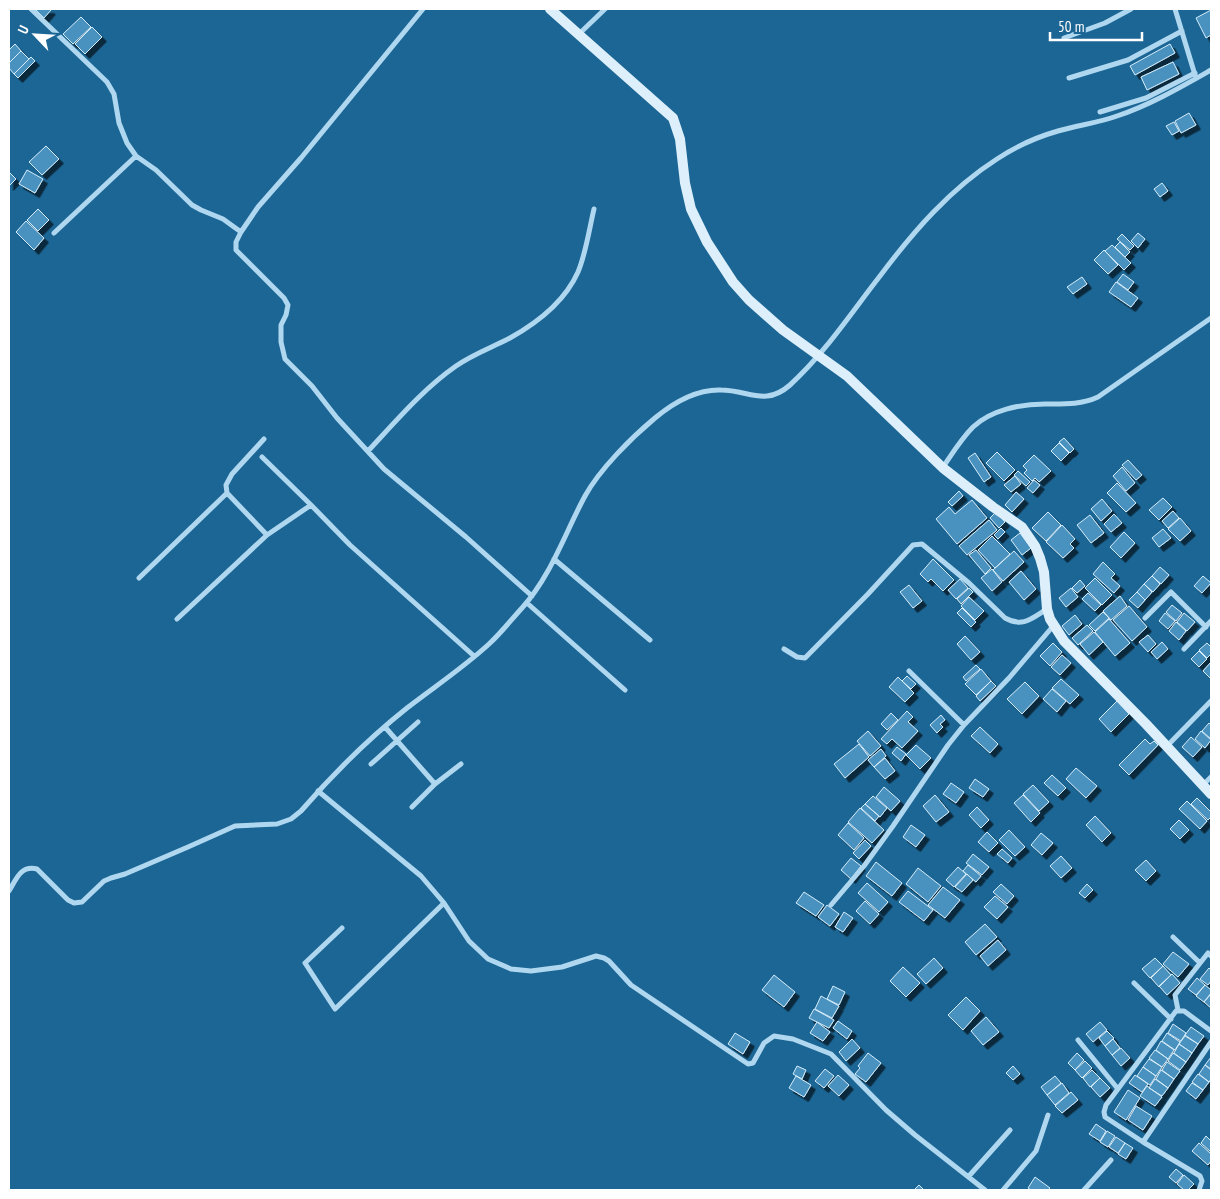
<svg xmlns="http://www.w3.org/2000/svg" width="1220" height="1199" font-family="'PT Sans Narrow',sans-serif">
<defs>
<filter id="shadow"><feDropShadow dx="4.5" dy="4.5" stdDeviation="0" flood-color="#0009"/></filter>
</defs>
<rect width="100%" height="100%" fill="#1c6695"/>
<path fill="#4991be" stroke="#d5edfb" filter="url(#shadow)" d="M35,9H49L51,10L44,18Z
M1211,10V35L1206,38L1196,18Z
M81,17L91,27L73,44L63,34Z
M92,27L102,37L85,54L75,44Z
M15,44L21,51L9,63V50Z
M1170,44L1175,53L1135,75L1130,66Z
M21,51L29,59L14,74L9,68V63Z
M31,57L35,61L18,78L14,74Z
M1173,62L1179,74L1147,90L1141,77Z
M1189,113L1196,125L1181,133L1175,121Z
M1174,122L1179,131L1172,135L1166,126Z
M46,146L59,159L42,175L29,162Z
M27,170L43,179L35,193L19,184Z
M9,172L16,179L9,186Z
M1162,183L1168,191L1160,197L1154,189Z
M38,209L49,220L38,231L27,220Z
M26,221L44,238L34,250L16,232Z
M1138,233L1145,239L1138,248L1131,241Z
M1122,234L1134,246L1130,250L1117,239Z
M1120,242L1130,252L1125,257L1115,247Z
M1112,245L1131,263L1124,270L1105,251Z
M1104,250L1118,265L1108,274L1094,260Z
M1123,274L1134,282L1128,290L1117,282Z
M1082,277L1087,284L1073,294L1067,287Z
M1116,282L1138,298L1131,307L1109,292Z
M1064,438L1074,449L1070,453L1059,442Z
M1059,443L1069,453L1061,461L1051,451Z
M997,452L1015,470L1004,481L986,463Z
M975,453L991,477L984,482L968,458Z
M1034,455L1051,471L1039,482L1035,478L1032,481L1024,473L1027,470L1023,466Z
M1128,460L1142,475L1136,480L1122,465Z
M1122,467L1135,483L1126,491L1113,476Z
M1018,471L1030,482L1026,486L1014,475Z
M1015,476L1021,484L1011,492L1004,485Z
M1034,480L1040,485L1033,493L1027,488Z
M1117,483L1136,503L1126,512L1107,493Z
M959,491L963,496L952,506L948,502Z
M1016,492L1024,499L1012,512L1005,505Z
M1163,498L1172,507L1159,520L1149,510Z
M1102,499L1112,511L1101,521L1091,509Z
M972,500L987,518L957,544L936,519L949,507L955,514Z
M1173,511L1179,518L1168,528L1162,521Z
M996,512L1005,522L999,528L990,518Z
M1048,512L1061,525L1046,541L1032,528Z
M1114,514L1122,523L1111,532L1104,524Z
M1090,515L1104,533L1091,543L1077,525Z
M1180,518L1191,531L1180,541L1168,529Z
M989,520L997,530L967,555L959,546Z
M1062,525L1075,539L1070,544L1074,548L1063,558L1046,542Z
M1001,528L1005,532L998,539L994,535Z
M1163,529L1171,538L1159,547L1152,538Z
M1124,532L1135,543L1121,558L1110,547Z
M1020,533L1031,548L1022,555L1011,540Z
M992,536L1010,554L995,568L978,550Z
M976,550L991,568L985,574L969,555Z
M1014,551L1024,562L1003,581L993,570Z
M933,559L954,580L943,591L931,579L928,582L920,574Z
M1103,562L1115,574L1111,578L1120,586L1114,593L1093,574Z
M1160,567L1169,575L1161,584L1152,576Z
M992,569L1002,582L992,591L981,578Z
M1021,571L1036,589L1024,600L1009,582Z
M1152,576L1160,584L1153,592L1144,584Z
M1203,576L1211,583L1202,593L1194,586Z
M1095,578L1112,595L1102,605L1085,588Z
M960,579L968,588L956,599L948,590Z
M1080,580L1085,586L1077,593L1072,588Z
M1144,584L1152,592L1145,600L1137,592Z
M909,585L922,601L913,608L900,592Z
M969,588L973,592L961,604L957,599Z
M1071,588L1078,597L1066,607L1059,598Z
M1137,592L1145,600L1138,608L1129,600Z
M1088,593L1101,605L1095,611L1082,599Z
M1120,596L1127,606L1111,620L1103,611Z
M969,597L984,611L975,620L961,606Z
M1172,605L1182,613L1176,621L1166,612Z
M1129,606L1147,627L1132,641L1113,620Z
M962,608L976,622L971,627L957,613Z
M1103,612L1109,618L1095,631L1089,625Z
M1165,613L1175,621L1168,629L1159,621Z
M1184,613L1195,622L1187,631L1177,622Z
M1075,615L1082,624L1069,635L1062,626Z
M1109,619L1130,643L1115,656L1095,632Z
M1176,622L1186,631L1179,640L1169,631Z
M1087,625L1093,631L1078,645L1072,638Z
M1094,632L1103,642L1089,655L1080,644Z
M1148,635L1156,644L1148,652L1139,642Z
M965,636L980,652L971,660L957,644Z
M1162,642L1168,649L1157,659L1151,652Z
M1053,643L1062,652L1050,666L1040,656Z
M1207,643L1211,647V654L1207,658L1199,650Z
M1199,651L1207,659L1199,667L1191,659Z
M1062,655L1071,663L1060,675L1051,667Z
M1211,662V679L1203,671Z
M976,665L980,669L966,681L963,677Z
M981,669L991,681L976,695L965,684Z
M907,676L916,684L911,689L902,681Z
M898,677L914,693L905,702L889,687Z
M1061,679L1079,695L1070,704L1052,688Z
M991,681L996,686L980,701L976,696Z
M1025,682L1039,696L1022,714L1007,699Z
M1052,689L1066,701L1057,712L1043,699Z
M1117,701L1129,714L1111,732L1099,719Z
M907,711L913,717L908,722L918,731L902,748L892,739L887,744L881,739Z
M891,713L898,720L887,730L881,724Z
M941,715L945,720L940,724L943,727L937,733L930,725Z
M1209,723L1211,725V739L1202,731Z
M980,727L998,744L990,753L971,736Z
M868,731L881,746L870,756L857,741Z
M1201,731L1211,740L1205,748L1195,739Z
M1191,737L1202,747L1193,757L1182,747Z
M1145,739L1150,744L1154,741L1158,745L1129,775L1119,765Z
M859,744L869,757L845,778L834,764Z
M916,745L931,758L920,769L906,755Z
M897,747L906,754L901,761L892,753Z
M881,749L886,756L874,767L868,760Z
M885,758L895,771L885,779L874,767Z
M1076,768L1097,786L1086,798L1066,779Z
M1052,775L1066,788L1058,796L1044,783Z
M975,779L989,789L983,797L969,788Z
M951,783L964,792L956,803L943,794Z
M1033,785L1049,802L1039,811L1023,794Z
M884,787L900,801L891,811L876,797Z
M935,795L949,812L936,822L923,806Z
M1023,795L1040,813L1031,822L1014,803Z
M873,796L887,808L880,817L865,804Z
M1197,798L1211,812V817L1208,820L1191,804Z
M1187,801L1207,821L1200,829L1179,809Z
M865,804L879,816L875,821L861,808Z
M977,807L989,820L981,828L969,815Z
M860,808L884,830L872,843L848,822Z
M1095,816L1111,833L1102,842L1086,825Z
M1179,820L1189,830L1180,839L1170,829Z
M848,823L864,838L854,850L838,835Z
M911,825L925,835L916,847L903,837Z
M1009,830L1025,847L1015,856L999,840Z
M987,832L998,843L989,852L978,842Z
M1041,833L1053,843L1042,855L1031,845Z
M865,840L871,846L859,859L853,853Z
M1002,849L1012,858L1008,863L997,854Z
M973,854L989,867L982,875L966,863Z
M1061,856L1072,868L1061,878L1050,866Z
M851,858L861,866L851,879L841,870Z
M1146,860L1156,871L1146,881L1135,870Z
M876,862L902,883L892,896L866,876Z
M968,865L981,876L976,882L963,871Z
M958,867L966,874L954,887L946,880Z
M918,868L941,886L928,902L906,884Z
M967,874L973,880L962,892L955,887Z
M867,883L888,902L879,912L858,893Z
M1001,884L1014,896L1007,904L993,892Z
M1087,884L1093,890L1085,898L1079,893Z
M943,887L960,900L945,918L928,905Z
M908,891L933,910L924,921L899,902Z
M804,892L824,905L816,916L796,903Z
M995,896L1008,907L997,919L984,907Z
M865,901L879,914L870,924L856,911Z
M827,905L839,914L830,926L818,917Z
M844,912L853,918L843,932L835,927Z
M985,924L997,937L976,955L965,942Z
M998,940L1006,950L988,966L980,956Z
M1173,952L1189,964L1178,977L1163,964Z
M934,958L943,968L926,984L917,974Z
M1155,958L1163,966L1150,978L1142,969Z
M1163,966L1171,975L1159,987L1151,978Z
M903,967L920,983L906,997L890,981Z
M1209,968L1211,970V981L1208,985L1200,979Z
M1172,974L1180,983L1167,995L1159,986Z
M774,975L795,992L784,1007L762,990Z
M1197,978L1205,985L1196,995L1188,989Z
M1205,985L1211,990V993L1204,1002L1196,996Z
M833,986L845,992L839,1005L827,999Z
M1211,994V1008L1204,1002Z
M821,996L839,1006L832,1018L815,1009Z
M966,997L980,1011L963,1030L948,1015Z
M814,1009L834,1020L829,1028L809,1018Z
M986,1017L999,1032L983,1045L971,1031Z
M838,1021L852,1031L847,1039L833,1028Z
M817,1022L830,1032L823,1041L810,1033Z
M1100,1022L1107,1030L1093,1042L1086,1034Z
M1173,1024L1186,1033L1181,1041L1168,1033Z
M1191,1027L1204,1036L1198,1044L1185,1035Z
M1107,1031L1114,1038L1105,1046L1099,1038Z
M735,1033L750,1042L743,1054L728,1044Z
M1167,1033L1180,1042L1175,1050L1162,1041Z
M1185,1036L1198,1044L1192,1053L1179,1044Z
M852,1039L860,1048L846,1061L839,1052Z
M1113,1039L1120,1048L1112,1055L1105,1046Z
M1161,1041L1174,1050L1168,1059L1156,1050Z
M1179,1044L1192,1053L1186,1062L1174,1053Z
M1121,1048L1130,1058L1121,1066L1112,1055Z
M1155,1050L1168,1059L1162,1067L1149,1058Z
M868,1053L881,1063L866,1082L855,1074L860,1068L858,1066Z
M1077,1053L1084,1060L1075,1070L1068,1063Z
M1173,1053L1186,1062L1180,1070L1168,1061Z
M1211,1057V1069L1205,1065Z
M1149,1059L1162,1067L1156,1076L1143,1067Z
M1085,1061L1092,1068L1082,1078L1075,1070Z
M1167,1062L1180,1071L1174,1079L1162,1070Z
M1205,1065L1211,1070V1079L1209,1082L1199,1074Z
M797,1066L806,1070L802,1079L793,1074Z
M1013,1066L1020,1074L1013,1080L1006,1073Z
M1143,1067L1156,1076L1150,1085L1137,1076Z
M825,1069L834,1076L824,1088L815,1081Z
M1092,1070L1100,1078L1090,1087L1083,1078Z
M1161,1070L1174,1079L1168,1088L1156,1079Z
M1198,1074L1209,1082L1203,1090L1192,1082Z
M838,1075L849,1085L839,1096L828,1086Z
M1135,1075L1148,1084L1142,1092L1129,1083Z
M796,1076L811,1085L804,1097L789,1088Z
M1055,1076L1061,1083L1047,1095L1041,1087Z
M1100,1078L1110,1088L1100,1097L1091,1087Z
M1155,1079L1168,1088L1162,1096L1149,1088Z
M1062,1083L1069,1093L1055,1105L1047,1095Z
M1192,1083L1203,1090L1196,1099L1186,1091Z
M1147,1086L1162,1097L1155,1106L1140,1096Z
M1128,1090L1140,1098L1126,1120L1114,1112Z
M1071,1092L1078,1100L1062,1113L1055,1106Z
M1136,1106L1152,1116L1143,1130L1128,1120Z
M1096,1124L1106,1131L1100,1141L1089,1134Z
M1107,1131L1115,1136L1108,1147L1100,1142Z
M1206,1136L1211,1141V1152L1201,1143Z
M1116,1137L1125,1143L1118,1153L1109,1147Z
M1125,1143L1133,1148L1126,1159L1118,1154Z
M1199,1143L1211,1154V1161L1208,1165L1192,1151Z
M1176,1169L1183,1175L1176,1183L1169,1177Z
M1184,1175L1194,1184L1188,1190H1184L1177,1184Z
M1035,1177L1050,1188L1048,1190H1031L1028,1188Z
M919,1185L924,1190H914Z"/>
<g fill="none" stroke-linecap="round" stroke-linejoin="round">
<path stroke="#afd7ef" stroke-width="5" d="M31,9L107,82L114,94L119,123L127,143L136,156L156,170L192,205L201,210L223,219L241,232L236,242V250L284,298L288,305L286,315L281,325V342L285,359L312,386L337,418L384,469L466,537L532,596
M1175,9L1195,75
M579,34L605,9
M1064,38L1105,23L1131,9
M1069,78L1128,60L1182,31
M1100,112L1146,98L1195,73
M241,232L258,207L301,158L423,9
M54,233L136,156
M368,451C396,421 423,389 456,366C473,354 493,347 510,338C537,323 565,301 578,272C586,253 589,230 594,209
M262,457L311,505
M943,467C952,454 961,439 973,427C991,410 1020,404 1045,404C1063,404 1081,405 1098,397L1211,318
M227,493L267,535
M554,559L650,640
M139,578L227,493L226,485L232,474L264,439
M527,603L625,690
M1145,618L1171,592L1206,627
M177,619L267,535L311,505L350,545L474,656
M784,649L797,657L805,658L868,594L913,545L922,544L969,583L1005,618C1023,628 1032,618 1047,609
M1184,649L1211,621
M909,671L964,725
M385,727L435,784
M1167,746L1211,701
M371,764L418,722
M1203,785L1211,777
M318,791L421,876L444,903L469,941L488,959L511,969L531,971L562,967L596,956L604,958L609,961L631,985L748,1064L753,1063L764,1043L774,1036L793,1039L831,1054L886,1110L915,1135L985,1190
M412,807L435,784L461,764
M9,891C16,880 20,865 37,869L68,900L74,903L82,902L104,881L111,878L125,874L188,847L235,826L277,824L291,819L301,811C333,774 368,739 407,708C434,687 463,668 489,644C501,633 511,620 522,608C551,576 565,533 585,496C600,469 631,438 655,418C673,403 695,389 721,390C749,390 765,407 790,385C825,353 851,313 880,276C913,232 950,189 997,159C1015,147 1037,137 1058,131C1078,125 1098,123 1117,116C1150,105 1181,87 1211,70
M831,905L864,866L893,826L948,745L964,725L1009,678L1054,625
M342,928L305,963L335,1009L444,903
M1173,937L1200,963
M1134,983L1171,1019
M1178,1010L1175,995L1208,953L1211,956
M1078,1040L1118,1089
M1143,1142L1211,1042
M969,1176L1010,1130
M1003,1190L1036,1151L1048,1115
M1084,1190L1111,1160
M1199,1190L1202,1181L1200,1176L1143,1142L1105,1117L1104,1112L1106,1105L1176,1011H1184L1211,1031"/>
<path stroke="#dceffb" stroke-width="10" d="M550,9L673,118L680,139L685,183L691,209L707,242L733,282L749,300L783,330L847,376L943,468L993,507L1022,527L1035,546L1040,558L1044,572L1047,609L1050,619L1064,641L1146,724L1211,794"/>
</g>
<rect width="1220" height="1199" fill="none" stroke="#ffffff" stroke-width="20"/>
<g transform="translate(35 35) rotate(295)" stroke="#1c6695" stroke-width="4" paint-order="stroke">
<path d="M0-4L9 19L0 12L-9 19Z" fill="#ffffff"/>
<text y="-8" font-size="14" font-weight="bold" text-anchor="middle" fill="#ffffff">U</text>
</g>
<path d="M1050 32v8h92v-8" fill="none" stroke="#ffffff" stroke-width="2.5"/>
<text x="1058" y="32" font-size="15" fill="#ffffff" stroke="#1c6695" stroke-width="4" paint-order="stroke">50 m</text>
</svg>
